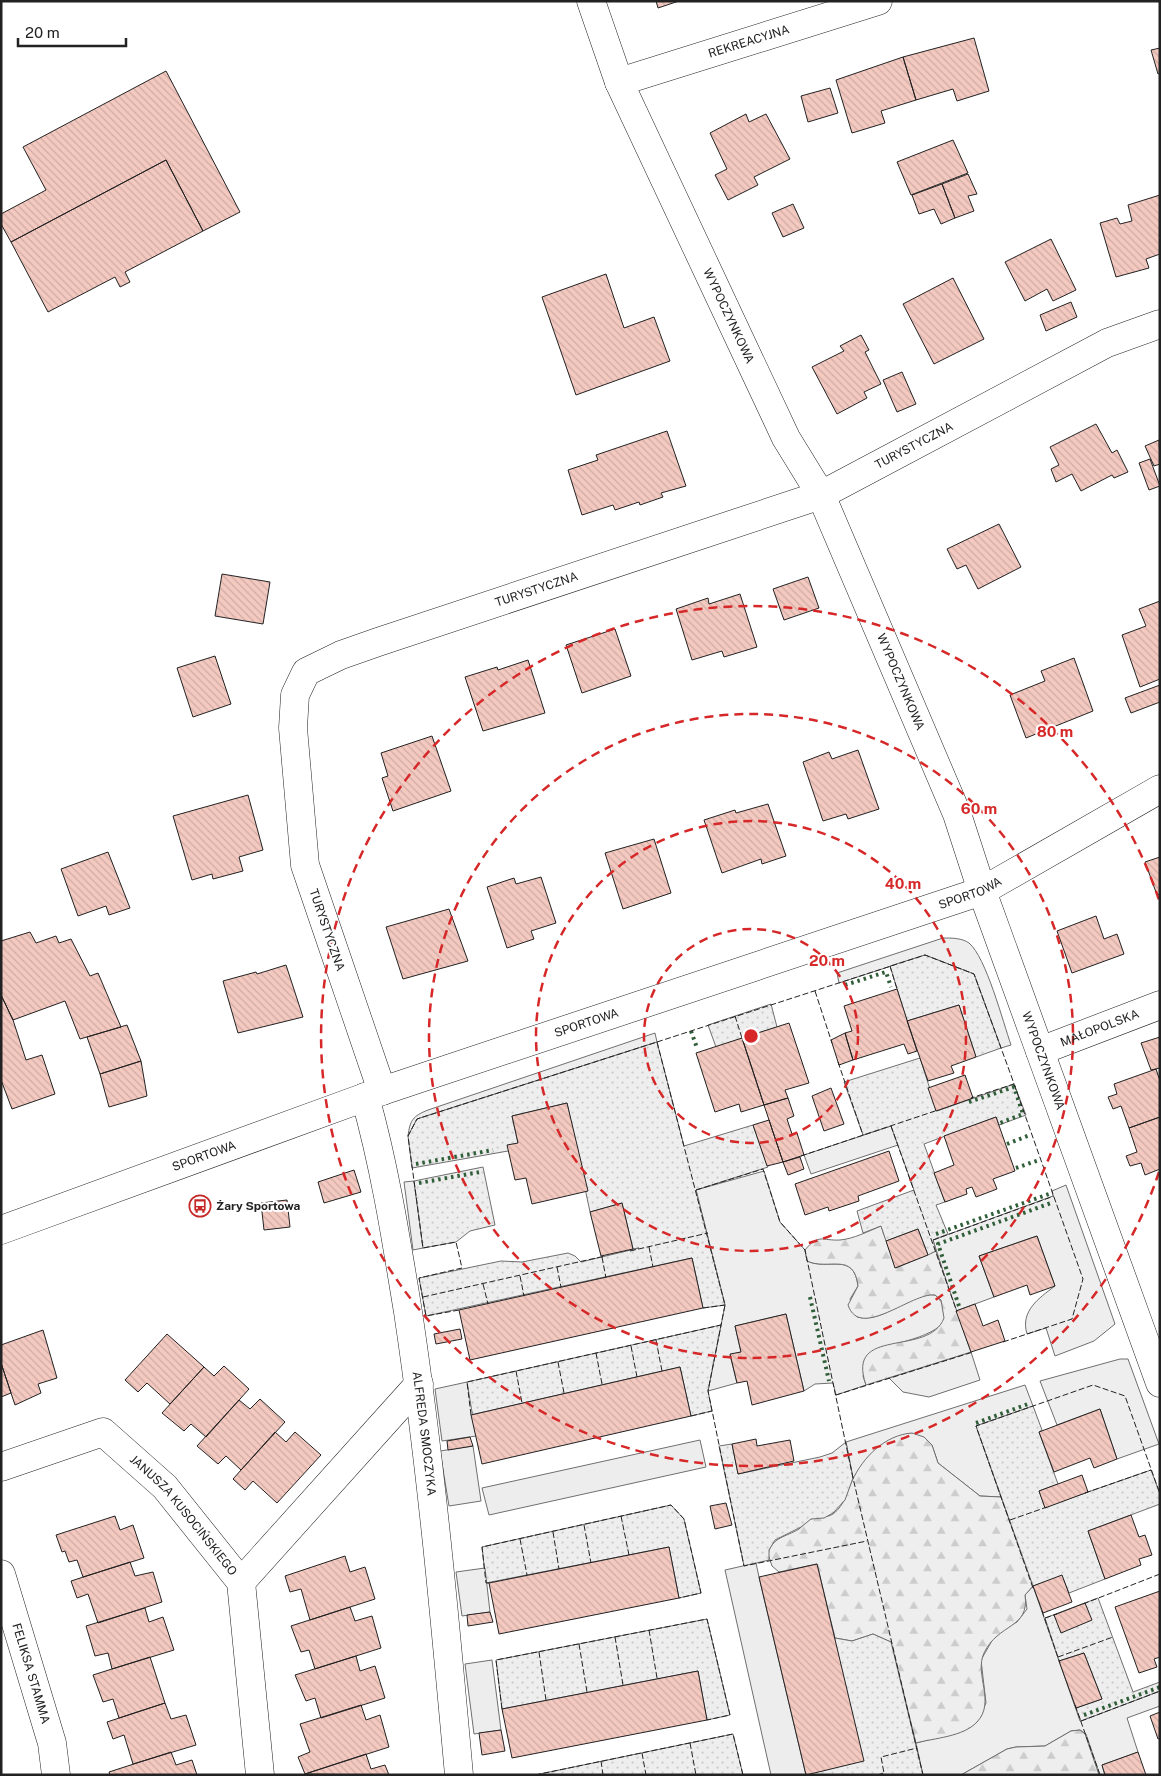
<svg xmlns="http://www.w3.org/2000/svg" width="1161" height="1776" font-family="'Public Sans',sans-serif">
<defs>
<pattern id="forest-firs" width="22" height="20" patternUnits="userSpaceOnUse" patternTransform="scale(1.25)"><rect width="22" height="20" fill="#eee"/><path d="M5 1l3.5 6h-7zM16 11l3.5 6h-7z" fill="#ccc"/></pattern>
<pattern id="garden-dots" width="8" height="8" patternUnits="userSpaceOnUse" patternTransform="scale(1.25)"><rect width="8" height="8" fill="#eee"/><path d="M2 2h.1M6 6h.1" fill="none" stroke="#ccc" stroke-width="1.8" stroke-linecap="round"/></pattern>
<pattern id="building-back-hatch" width="6" height="6" patternUnits="userSpaceOnUse" patternTransform="scale(1.25)"><rect width="6" height="6" fill="#f3c9c0"/><path d="M-1 5l2 2M0 0l6 6M5-1l2 2" fill="none" stroke="#d0aca5"/></pattern>
</defs>
<rect width="100%" height="100%" fill="#fff"/>
<path fill="#eee" stroke="#6f6f6f" d="M943,938C952,938 962,938 969,943C986,957 1003,1022 1011,1045L1001,1048L974,974L925,955L839,983L837,973Z
M655,1033L657,1042L417,1119L408,1136C410,1120 413,1116 428,1110Z
M891,1126L898,1145L811,1174L804,1155Z
M764,1171L780,1222L805,1250L807,1261C828,1271 854,1251 858,1286L850,1299L857,1317C886,1324 907,1291 935,1295C974,1332 897,1342 876,1349L863,1376L866,1385L836,1395L833,1383L815,1384L804,1391L786,1314L735,1326L741,1352L730,1355L737,1383L708,1391L725,1305L696,1190Z
M414,1181L423,1248L413,1250L404,1182Z
M1066,1185L1115,1324L1094,1341L1055,1356L1046,1328L1027,1334C1020,1311 1039,1298 1055,1286L1037,1236L979,1256L994,1297L956,1311L933,1240L1053,1196L1052,1191Z
M971,1352L980,1380L929,1397L903,1392L889,1378Z
M1120,1359H1128L1159,1444L1117,1459L1100,1409L1057,1425L1040,1381Z
M1025,1385L1033,1406L976,1426L1001,1497L980,1496L938,1463L932,1445L870,1455L853,1478L846,1442Z
M1033,1586L1080,1721L1160,1691V1706L1127,1718L1138,1752L1102,1765L1105,1775H1100L1086,1734L1080,1730L1071,1731L1045,1746L1016,1747L1007,1749L961,1775H923L916,1743L963,1731L976,1723L986,1703L981,1660L994,1637L1002,1630L1017,1622L1027,1609L1025,1595Z"/>
<path fill="url(#forest-firs)" stroke="#6f6f6f" d="M881,1226L896,1268L936,1251L971,1352L866,1385C845,1325 929,1358 944,1318L941,1300L935,1295C912,1292 860,1341 848,1305L858,1286C854,1251 828,1271 807,1261L805,1250C819,1233 822,1241 840,1240C853,1239 869,1231 881,1226Z
M912,1433L924,1437L932,1445L938,1463L980,1496L1001,1497L1033,1586L1025,1595C1030,1629 998,1623 984,1653C974,1675 996,1702 977,1722C963,1737 934,1738 916,1743L891,1642L873,1634L852,1641L835,1638L817,1564L779,1572L772,1566L768,1554C772,1537 786,1537 799,1529C803,1526 806,1521 811,1519C818,1515 825,1519 833,1514C845,1505 846,1493 852,1481C863,1457 885,1435 912,1433Z
M1080,1730L1085,1734L1099,1775H961L1007,1749L1016,1747L1045,1746L1071,1731Z"/>
<path fill="url(#garden-dots)" stroke="#6f6f6f" d="M925,955L974,974L1001,1048L976,1057L959,1005L907,1021L890,966Z
M771,1004L777,1027L716,1047L708,1025Z
M657,1042L684,1146L753,1125L768,1167L696,1190L725,1305L703,1308L692,1258L426,1316L419,1278L501,1261L522,1262L568,1253L575,1256L581,1262L639,1248L633,1249L622,1203L590,1212L567,1103L512,1116L518,1143L508,1151L412,1168L408,1136L417,1119Z
M920,1058L937,1111L1014,1084L1026,1115L999,1125L996,1117L924,1144L945,1202L936,1205L948,1234L933,1240L936,1251L928,1255L918,1229L886,1241L881,1226L863,1233L857,1211L914,1190L891,1126L863,1135L844,1082Z
M483,1167L495,1225L470,1231L456,1242L423,1248L414,1181Z
M721,1325L708,1391L712,1411L691,1416L680,1367L471,1415L467,1382Z
M1033,1406L1042,1430L1039,1432L1058,1484L1039,1491L1045,1507L1151,1470L1160,1494V1504L1088,1531L1105,1579L1069,1593L1062,1576L1033,1586L976,1426Z
M846,1442L853,1478L845,1500L833,1513L824,1518L811,1519L801,1527L775,1540L769,1550V1560L744,1566L719,1446L732,1444L738,1474L820,1457L832,1453Z
M671,1505L684,1519L701,1593L679,1598L669,1547L486,1583L482,1547Z
M1098,1598L1133,1692L1160,1682V1691L1081,1721L1076,1708L1102,1699L1084,1653L1059,1661L1045,1618Z
M707,1619L730,1715L707,1720L698,1671L502,1709L496,1660Z
M873,1634L891,1642L923,1775H806L835,1638L852,1641Z
M733,1734L743,1775H535Z"/>
<path fill="#ededed" stroke="#6f6f6f" d="M467,1382L476,1436L442,1441L435,1389Z
M700,1440L706,1467L489,1515L482,1488Z
M473,1446L481,1501L449,1506L440,1451Z
M756,1563L759,1577L806,1775H771L725,1570Z
M485,1568L490,1612L462,1616L456,1572Z
M492,1660L501,1730L474,1734L465,1664Z"/>
<path fill="url(#building-back-hatch)" stroke="#222" d="M656,1H679L658,8Z
M974,38L989,91L957,101L953,89L916,100L903,57Z
M1160,48V73L1158,74L1151,50Z
M903,57L916,100L881,111L885,123L852,133L836,80Z
M166,71L240,212L203,231L166,160L11,242L1,224V214L46,190L23,147Z
M830,88L838,113L808,122L801,96Z
M746,114L749,122L766,114L790,159L754,177L758,185L728,200L715,175L727,169L710,133Z
M953,140L968,173L911,195L897,162Z
M166,160L203,231L125,272L130,282L120,287L115,277L48,312L11,242Z
M968,174L977,194L968,196L974,211L955,218L942,184Z
M942,184L955,218L941,224L934,209L919,214L912,195Z
M1160,195V254L1146,259L1149,268L1116,277L1100,223L1117,218L1120,224L1132,221L1128,205Z
M793,204L804,228L783,237L772,213Z
M1051,239L1076,290L1053,301L1047,289L1025,301L1005,262Z
M606,274L624,328L654,317L670,361L576,395L542,297Z
M953,278L984,339L934,364L903,304Z
M1071,302L1077,317L1046,331L1040,315Z
M861,335L869,350L865,352L881,384L864,392L867,398L837,414L812,367L844,351L840,346Z
M902,372L916,404L897,412L883,380Z
M1096,424L1112,453L1117,450L1128,472L1114,478L1112,475L1081,491L1072,474L1056,482L1051,469L1059,465L1050,447Z
M667,431L686,486L661,493L663,497L640,505L639,502L615,510L613,505L582,515L568,470L598,460L596,455Z
M1159,440L1160,464L1154,466L1145,446Z
M1150,459L1160,486L1149,490L1139,463Z
M999,524L1021,567L978,589L966,565L957,569L947,549Z
M222,574L270,582L263,624L215,616Z
M808,577L819,608L784,620L773,589Z
M740,594L757,647L724,657L722,651L692,660L676,609L708,598L709,604Z
M1160,601V679L1140,687L1122,635L1146,626L1139,609Z
M615,629L631,676L582,693L566,645Z
M215,656L231,704L193,717L177,668Z
M1074,658L1093,711L1026,738L1010,695L1045,681L1041,671Z
M528,660L545,713L483,731L465,677L497,667L498,670Z
M1160,685V702L1131,713L1125,698Z
M432,736L451,791L393,811L382,778L388,776L381,753Z
M858,750L879,809L848,819L846,814L823,821L803,762L829,752L832,759Z
M248,795L263,850L239,857L243,871L213,879L212,874L192,880L173,816Z
M768,804L786,856L762,864L761,859L722,873L704,820L735,810L736,813Z
M654,839L671,893L623,909L605,853Z
M108,852L130,908L109,915L106,906L78,916L61,869Z
M1160,857V894L1157,895L1145,862Z
M541,877L556,923L531,931L534,939L507,948L487,887L514,878L516,884Z
M449,909L468,961L403,979L386,927Z
M1096,916L1104,939L1117,934L1124,954L1072,973L1057,931Z
M30,932L36,943L56,936L59,943L71,939L90,976L98,973L121,1027L80,1039L65,1001L13,1020L1,995V941Z
M286,965L303,1017L238,1033L223,981L256,972L257,974Z
M897,989L917,1051L908,1054L904,1044L853,1060L845,1033L852,1031L844,1006Z
M1,995L13,1020L26,1060L42,1055L55,1094L12,1109L1,1080Z
M959,1005L976,1057L951,1066L954,1073L928,1081L907,1021Z
M789,1023L809,1083L785,1090L788,1098L764,1105L742,1038Z
M127,1025L141,1061L100,1074L87,1037Z
M845,1033L853,1060L839,1065L831,1040Z
M1160,1037V1068L1151,1070L1141,1043Z
M742,1038L764,1105L741,1112L739,1104L715,1112L696,1053Z
M141,1061L147,1096L109,1107L100,1074Z
M1156,1069L1160,1081V1117L1129,1128L1121,1106L1113,1109L1108,1097L1117,1094L1114,1084Z
M965,1075L973,1098L936,1111L928,1088Z
M831,1088L844,1124L824,1131L812,1096Z
M788,1098L794,1116L787,1119L792,1134L797,1133L804,1155L783,1162L764,1105Z
M567,1103L588,1191L532,1204L526,1178L515,1180L507,1145L518,1143L512,1116Z
M996,1117L1015,1171L993,1179L997,1189L976,1197L972,1187L966,1189L967,1194L945,1202L934,1173L954,1165L944,1136Z
M1160,1117V1169L1145,1175L1141,1163L1130,1166L1126,1156L1137,1152L1129,1128Z
M769,1120L783,1162L767,1166L753,1125Z
M889,1151L899,1181L858,1196L859,1201L829,1211L828,1207L805,1215L795,1184Z
M800,1157L804,1169L788,1175L783,1162Z
M354,1170L361,1192L324,1203L318,1182Z
M287,1200L290,1227L264,1230L261,1203Z
M622,1203L633,1249L601,1256L590,1212Z
M918,1229L928,1255L895,1268L886,1241Z
M1037,1236L1055,1286L1030,1295L1027,1285L994,1297L979,1256Z
M692,1258L703,1308L470,1360L459,1310Z
M975,1304L983,1326L998,1320L1005,1341L971,1352L956,1311Z
M786,1314L804,1391L752,1405L747,1381L737,1383L730,1354L741,1352L735,1326Z
M460,1329L462,1339L436,1344L434,1334Z
M43,1330L57,1378L38,1384L41,1393L15,1405L1,1363V1345Z
M167,1334L204,1367L170,1404L147,1383L138,1392L125,1380Z
M1,1363L11,1393L1,1397Z
M224,1366L249,1389L206,1437L191,1424L184,1431L162,1413L204,1367L214,1376Z
M680,1367L691,1416L482,1464L471,1415Z
M260,1399L285,1422L241,1470L226,1456L218,1464L197,1446L239,1400L250,1409Z
M1100,1409L1117,1459L1094,1468L1090,1458L1054,1472L1039,1432Z
M275,1432L286,1442L295,1432L321,1455L277,1503L253,1481L245,1490L233,1479Z
M470,1437L473,1446L448,1450L447,1441Z
M756,1439L757,1446L790,1440L794,1461L738,1474L732,1444Z
M1082,1475L1088,1492L1045,1508L1039,1491Z
M726,1503L732,1525L715,1529L710,1506Z
M1131,1515L1139,1537L1145,1535L1152,1555L1139,1559L1141,1565L1105,1579L1088,1531Z
M115,1516L120,1530L133,1525L144,1558L83,1577L77,1560L69,1562L65,1551L62,1552L56,1535Z
M669,1547L679,1598L499,1634L489,1583Z
M345,1556L350,1572L365,1567L375,1599L310,1620L301,1589L290,1592L285,1576Z
M130,1562L135,1576L153,1572L162,1602L98,1623L88,1594L77,1598L71,1581Z
M817,1564L864,1761L806,1775L759,1577Z
M1062,1575L1072,1602L1043,1613L1033,1586Z
M1160,1591V1657L1154,1659L1157,1667L1139,1673L1115,1607Z
M1085,1603L1092,1620L1061,1633L1054,1615Z
M350,1607L355,1621L372,1616L381,1648L315,1669L309,1650L301,1652L291,1626Z
M145,1608L149,1622L163,1617L174,1650L112,1669L108,1653L95,1656L86,1626Z
M490,1612L493,1622L468,1626L467,1615Z
M1084,1653L1102,1699L1076,1708L1059,1661Z
M356,1656L360,1671L375,1666L385,1698L321,1718L315,1698L306,1701L295,1675Z
M150,1657L165,1703L119,1718L113,1699L103,1702L93,1675Z
M698,1671L707,1720L512,1758L502,1709Z
M165,1703L171,1719L186,1715L196,1745L133,1764L124,1735L113,1739L107,1722Z
M361,1705L366,1720L380,1715L389,1747L305,1774L298,1757L310,1752L300,1724Z
M1160,1712V1738L1158,1739L1150,1716Z
M501,1730L505,1751L482,1755L479,1733Z
M171,1752L176,1765L192,1760L197,1775H110L109,1772Z
M1138,1752L1146,1775H1105L1102,1765Z
M366,1754L371,1769L385,1765L389,1775L305,1774Z"/>
<g fill="none" stroke-linecap="round" stroke-linejoin="round">
<g stroke="#222" stroke-width="29">
<g id="minor">
<path id="s1" d="M591,1L619,82L786,438L821,495L957,814L982,891L1160,1383"/>
<path id="s2" d="M619,82L878,1"/>
<path id="s3" d="M1040,1051L1160,1005"/>
<path id="s4" d="M382,1091L305,865L293,728L295,695L306,672L341,655L378,642L821,495L1107,343L1160,324"/>
<path id="s5" d="M365,1097C385,1168 396,1239 408,1312C431,1465 445,1620 459,1775"/>
<path id="s6" d="M1,1467L103,1432L165,1487L241,1582L260,1775"/>
<path id="s7" d="M1,1574L52,1743L56,1775"/>
<path d="M241,1582L419,1384"/>
</g>
</g>
<g stroke="#222" stroke-width="29">
<g id="tertiary">
<path id="s8" d="M1,1230L382,1091L982,891L1160,789"/>
</g>
</g>
<use href="#minor" stroke="#fff" stroke-width="28"/>
<use href="#tertiary" stroke="#fff" stroke-width="28"/>
<path stroke="#2f5e38" stroke-width="4" stroke-dasharray="2.5 4" stroke-linecap="butt" d="M845,985L886,972L891,987
M691,1031L697,1048
M969,1102L1014,1087L1023,1114L1000,1123
M1007,1144L1030,1135
M416,1164L493,1150
M1016,1168L1039,1160
M419,1183L480,1172
M936,1234L1049,1194
M810,1297L829,1381
M959,1306L938,1244L1051,1203
M976,1423L1028,1404
M1084,1715L1160,1687"/>
<path stroke="#222" stroke-width="1" stroke-dasharray="6 2.5" stroke-linecap="butt" d="M890,966L897,989
M815,991L832,1043
M735,1016L742,1038
M657,1042L925,955L974,974L1012,1078L1014,1084L971,1098
M838,1062L863,1135
M891,1126L957,1312
M801,1156L938,1110
M696,1190L763,1169L780,1222L805,1250L853,1478L923,1775
M933,1240L1054,1196
M649,1247L653,1267
M630,1251L708,1233
M602,1257L606,1278
M557,1267L561,1287
M520,1276L524,1296
M483,1284L488,1304
M423,1297L605,1256
M703,1308L725,1305
M459,1310L426,1316L419,1278L462,1268L456,1242L423,1248L408,1136L417,1119L657,1042L725,1305L708,1391L744,1566L867,1541
M656,1340L662,1371
M1003,1342L1072,1319L1083,1279L1014,1084
M631,1346L637,1377
M596,1353L602,1384
M558,1362L564,1393
M516,1371L522,1403
M836,1395L973,1352
M471,1415L467,1382L721,1325
M691,1416L712,1411
M1085,1493L1151,1470
M621,1516L629,1555
M1010,1520L1047,1507
M584,1525L591,1563
M553,1532L559,1569
M520,1539L527,1575
M489,1583H486L482,1547L671,1505L684,1519L701,1593L679,1598
M1033,1588L976,1426L1093,1385L1125,1396L1160,1494
M1083,1604L1160,1574
M1042,1611L1060,1663
M1045,1618L1057,1614
M649,1630L657,1678
M615,1637L623,1685
M579,1644L587,1692
M539,1652L546,1700
M1058,1657L1113,1637
M1075,1705L1100,1775
M502,1709L496,1660L707,1619L730,1715L707,1720
M1081,1721L1160,1691
M690,1743L696,1775
M642,1753L646,1775
M601,1761L603,1775
M535,1775L733,1734L743,1775
M877,1775L884,1773L881,1757L917,1748"/>
</g>
<g fill="none" stroke="#d62828" stroke-width="2.5" stroke-dasharray="9 6">
<circle cx="751" cy="1036" r="107"/>
<circle cx="751" cy="1036" r="215"/>
<circle cx="751" cy="1036" r="322"/>
<path d="M1159 1172A430 430 0 1 1 1159 900"/>
</g>
<defs>
<g id="bus-ring" transform="scale(1.125)"><circle r="9.5" fill="#fff" stroke="#c62828" stroke-width="1.5"/><path d="M-5-6H5V4H4V6H2V4H-2V6H-4V4H-5ZM-3.5-4V0h7V-4ZM-3.5 1.2v1.5H-2V1.2ZM2 1.2v1.5H3.5V1.2Z" fill="#c62828"/></g>
</defs>
<g fill-rule="evenodd">
<use href="#bus-ring" x="200" y="1206"/>
</g>
<g text-anchor="middle" stroke-width="4" stroke-linejoin="round" paint-order="stroke">
<g font-size="12" fill="#222" stroke="#fff">
<text dy="4" stroke="none"><textPath href="#s2" startOffset="136">REKREACYJNA</textPath></text>
<text dy="4" stroke="none"><textPath href="#s1" startOffset="344">WYPOCZYNKOWA</textPath></text>
<text dy="4" stroke="none"><textPath href="#s4" startOffset="1085">TURYSTYCZNA</textPath></text>
<text dy="4" stroke="none"><textPath href="#s4" startOffset="680">TURYSTYCZNA</textPath></text>
<text dy="4" stroke="none"><textPath href="#s1" startOffset="749">WYPOCZYNKOWA</textPath></text>
<text dy="4" stroke="none"><textPath href="#s8" startOffset="1026">SPORTOWA</textPath></text>
<text transform="translate(327 930) rotate(71)" y="4">TURYSTYCZNA</text>
<text dy="4" stroke="none"><textPath href="#s8" startOffset="621">SPORTOWA</textPath></text>
<text dy="4" stroke="none"><textPath href="#s3" startOffset="64">MAŁOPOLSKA</textPath></text>
<text dy="4" stroke="none"><textPath href="#s1" startOffset="1154">WYPOCZYNKOWA</textPath></text>
<text dy="4" stroke="none"><textPath href="#s8" startOffset="216">SPORTOWA</textPath></text>
<text dy="4" stroke="none"><textPath href="#s5" startOffset="342">ALFREDA SMOCZYKA</textPath></text>
<text dy="4" stroke="none"><textPath href="#s6" startOffset="224">JANUSZA KUSOCIŃSKIEGO</textPath></text>
<text dy="4" stroke="none"><textPath href="#s7" startOffset="104">FELIKSA STAMMA</textPath></text>
</g>
<g font-size="12" font-weight="bold" fill="#222" stroke="#fff" text-anchor="start">
<text x="216" y="1210">Żary Sportowa</text>
</g>
</g>
<circle cx="751" cy="1036" r="8" fill="#d62828" stroke="#fff" stroke-width="2.5"/>
<g font-size="15" text-anchor="middle" font-weight="bold" fill="#d62828" stroke="#fff" stroke-width="4" stroke-linejoin="round" paint-order="stroke">
<text x="1055" y="737">80 m</text>
<text x="979" y="814">60 m</text>
<text x="903" y="889">40 m</text>
<text x="827" y="966">20 m</text>
</g>
<rect width="1161" height="1776" fill="none" stroke="#222222" stroke-width="5"/>
<path d="M18 38v8h108v-8" fill="none" stroke="#222222" stroke-width="2.5"/>
<text x="25" y="38" font-size="15" fill="#222222" stroke="#ffffff" stroke-width="4" paint-order="stroke">20 m</text>
</svg>
